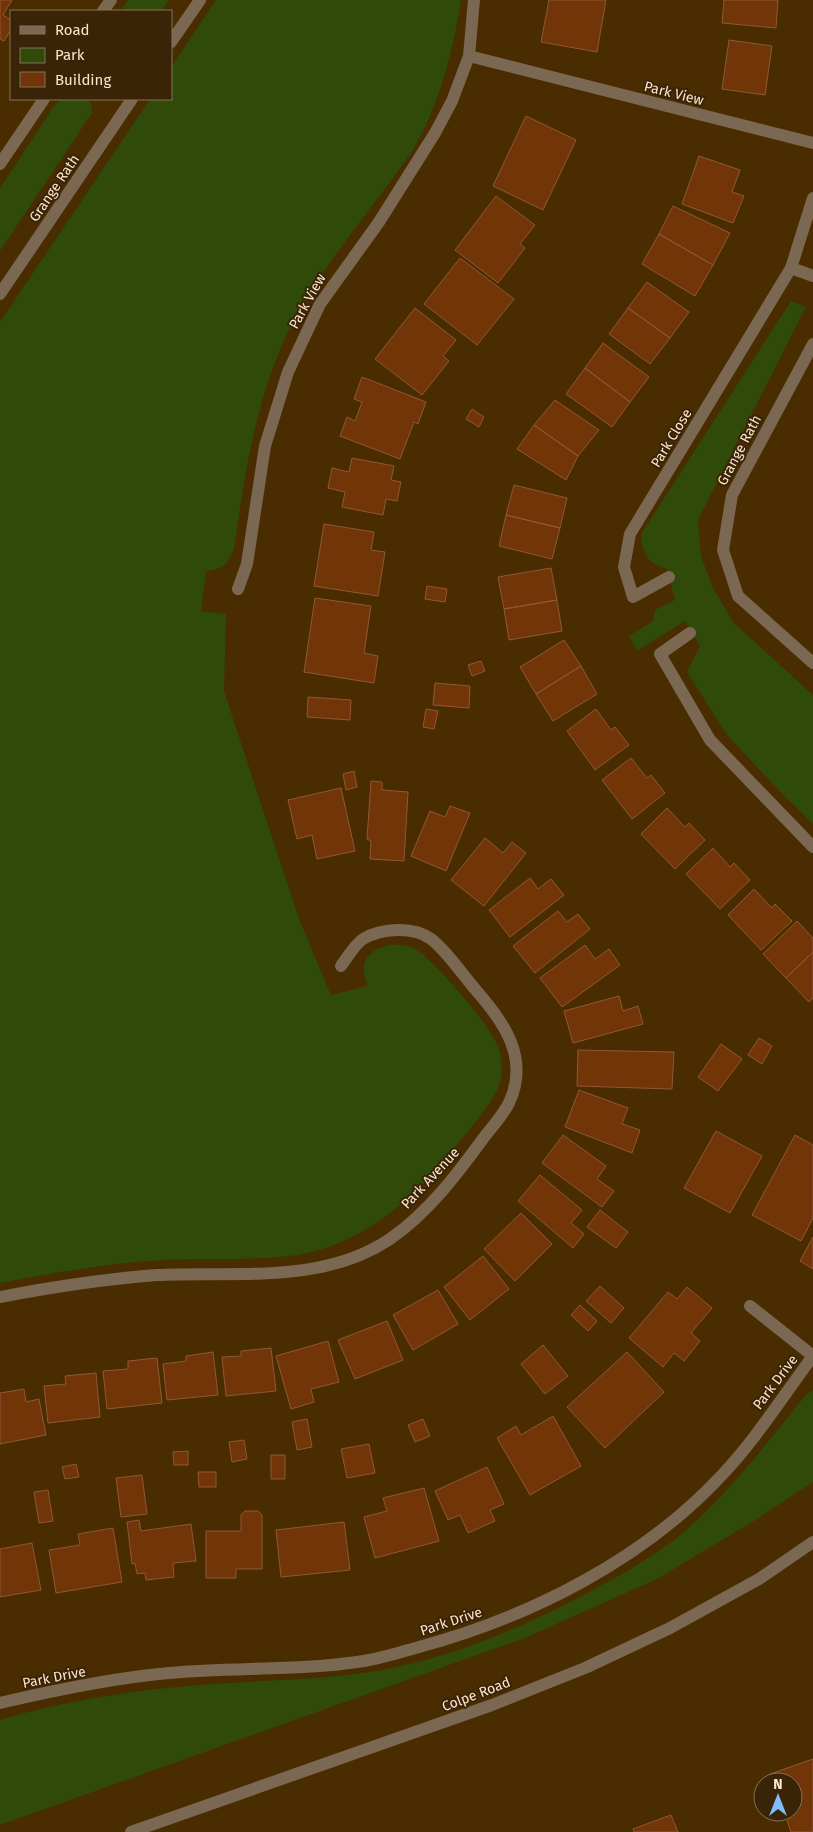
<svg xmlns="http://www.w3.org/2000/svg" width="813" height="1832" font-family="'Fira Sans',sans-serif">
<rect width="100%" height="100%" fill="#492c00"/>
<path fill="#304a0a" d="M128,0H169L161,11H120Z
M216,0H461C454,48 438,110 412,151C377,203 334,251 302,306C258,381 246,465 234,549C226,565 225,569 206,571L201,611L226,614L224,691L299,919L331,995L367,986C366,980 362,971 364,966C367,945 400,940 415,949C434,960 494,1029 499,1049C502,1060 503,1076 499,1086C489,1109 468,1130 453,1150C417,1195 373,1235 316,1251C269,1263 212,1257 164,1260C109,1263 54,1273 0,1283V322L150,99H171V67Z
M62,99H86L91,102L92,113L0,251V188L54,106Z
M791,301L806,307L698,520L701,556L713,588L734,623L813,695V824L783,795L727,735L687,672L700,646L685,621L637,651L629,636L653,621L655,610L675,600L667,569C648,564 641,553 641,534Z
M813,1390V1482L749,1524L657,1579L525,1638L0,1825V1720C59,1702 126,1691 187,1686C240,1681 293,1681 346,1675C431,1666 510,1634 585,1594C615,1578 647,1561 674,1540C724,1500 765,1445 805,1396Z"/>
<path fill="#723507" stroke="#8f5838" d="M0,0H12L3,15L11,20V30L4,41L0,39Z
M549,0H606L597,52L541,42Z
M724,0H778L776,28L722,23Z
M729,40L772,46L765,95L722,89Z
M526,116L576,140L543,210L493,186Z
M699,156L740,170L732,192L744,196L733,223L682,204Z
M496,196L535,225L520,244L525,248L498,283L455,250Z
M673,206L730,233L713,265L659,234Z
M659,234L713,265L695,296L642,264Z
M460,258L514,299L477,345L424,304Z
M647,282L689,312L670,338L628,308Z
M415,308L456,340L443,356L449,361L422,395L375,359Z
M628,308L670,338L650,364L609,334Z
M603,343L649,377L630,402L585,368Z
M585,368L630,402L612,427L566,394Z
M362,377L426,402L418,424L414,422L400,459L340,436L347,417L355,421L362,402L354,399Z
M555,400L599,430L578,456L534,425Z
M472,409L484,417L479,427L466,419Z
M534,425L578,456L566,480L517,449Z
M352,458L394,466L391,480L401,482L397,501L386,499L383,515L342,507L345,492L328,488L332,468L349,472Z
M514,485L567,498L560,528L506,515Z
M506,515L560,528L552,559L499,546Z
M324,524L374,532L371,550L385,552L378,596L314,586Z
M551,568L557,600L504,609L498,577Z
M427,586L447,589L445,602L425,599Z
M315,598L371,606L364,653L378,656L374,683L304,672Z
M557,600L562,631L509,640L504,609Z
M564,640L581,666L536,694L520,667Z
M481,661L485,671L472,676L468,665Z
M581,666L597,694L553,721L536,694Z
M435,683L470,686L469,708L433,705Z
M308,697L351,700L350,720L307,717Z
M426,709L438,711L434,729L423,727Z
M596,709L611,730L615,727L629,745L595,770L567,731Z
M631,758L647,778L651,775L665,793L632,819L602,780Z
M354,771L357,787L346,790L343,774Z
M371,781L382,782V790L408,792L404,861L370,859L371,841L367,839Z
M341,788L355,851L317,859L312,835L297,839L288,800Z
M450,806L470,813L446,871L411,856L430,811L445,817Z
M667,808L685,827L689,823L705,840L675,869L641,834Z
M485,838L503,853L512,842L526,853L484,906L451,880Z
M713,848L730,867L734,863L750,880L720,909L686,874Z
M530,878L538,889L551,879L564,895L510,937L489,910Z
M754,889L772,908L775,904L792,921L761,950L728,915Z
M558,911L567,922L578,914L590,929L535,973L513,946Z
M797,921L813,938V952L786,978L763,954Z
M585,945L595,959L609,949L620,965L562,1007L540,978Z
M813,952V998L809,1002L786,978Z
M619,996L623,1011L638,1006L643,1024L573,1043L564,1011Z
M759,1038L772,1046L762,1064L748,1055Z
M721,1044L742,1059L718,1091L698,1077Z
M578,1050L674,1052L672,1089L577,1086Z
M579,1090L628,1108L622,1124L640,1130L632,1153L565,1127Z
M716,1131L762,1156L730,1213L684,1188Z
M563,1135L606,1166L597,1179L614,1191L602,1207L542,1163Z
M795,1135L813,1145V1218L801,1241L752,1215Z
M540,1175L582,1210L571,1223L584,1234L573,1248L518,1201Z
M600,1210L628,1232L616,1248L587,1227Z
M521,1213L552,1244L515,1281L484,1249Z
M813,1237V1269L800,1261Z
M483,1256L509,1289L470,1320L444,1287Z
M600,1286L624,1308L611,1323L586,1301Z
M687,1287L712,1308L691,1333L700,1341L684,1361L674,1353L663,1367L629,1338L668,1292L677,1299Z
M438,1290L458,1324L413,1350L393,1315Z
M580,1305L597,1321L588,1331L571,1315Z
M387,1321L403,1360L355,1379L338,1340Z
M328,1341L339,1382L311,1389L314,1402L291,1409L276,1356Z
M543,1345L568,1376L545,1394L521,1364Z
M271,1348L276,1391L226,1396L222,1357L241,1356V1351Z
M213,1352L218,1395L167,1400L163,1364L186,1361V1356Z
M627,1352L664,1392L605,1448L567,1407Z
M157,1358L162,1403L107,1409L103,1371L128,1369V1361Z
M96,1373L100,1417L48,1423L44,1386L66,1384L65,1376Z
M24,1389L26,1402L39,1399L46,1435L0,1444V1393Z
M553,1416L581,1466L530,1495L497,1438L516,1426L521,1435Z
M307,1419L312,1447L297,1450L292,1422Z
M423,1419L430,1436L415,1442L408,1425Z
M244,1440L247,1459L232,1462L229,1442Z
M369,1444L375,1473L347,1478L341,1449Z
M188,1451V1465H174L173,1452Z
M271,1455H285V1479H271Z
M76,1464L79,1477L65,1479L62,1467Z
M487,1467L504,1504L490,1510L495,1521L468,1533L460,1515L448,1520L435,1491Z
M198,1472H216V1487H199Z
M142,1475L147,1514L121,1517L116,1478Z
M424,1488L439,1541L375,1558L364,1517L387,1511L383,1498Z
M48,1490L53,1521L39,1523L34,1492Z
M245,1511H258L262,1515V1569H236V1578H206V1531H241V1515Z
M139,1520L141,1531L191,1524L196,1561L173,1563L174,1577L146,1580L145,1573L137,1574L135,1563L132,1564L127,1522Z
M344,1522L350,1570L281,1577L276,1530Z
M113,1528L122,1582L56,1593L49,1550L80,1545L78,1534Z
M32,1543L41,1590L0,1597V1549Z
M813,1759V1832H791L784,1812H793V1782H773L770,1774Z
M671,1815L678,1832H634L633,1829Z"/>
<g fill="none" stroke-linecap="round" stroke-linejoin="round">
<path stroke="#7a6853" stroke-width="12" d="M103,11L111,0
M171,42L200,0
M469,56L813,143
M0,164L44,99
M791,268L813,276
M0,294L132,99
M813,344L732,495L723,550L738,596L813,663
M669,577L633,597L624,567L630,534L791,268L813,198
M238,589L247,564L265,446L288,372L320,304L379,222L435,133L452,101L469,56L474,0
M690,633L660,654L710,740L813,847
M0,1297C52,1287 105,1279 157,1275C235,1271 322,1285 390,1239C429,1212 458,1173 485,1136C493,1126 503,1115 509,1103C530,1058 504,1022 475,989C463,975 445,949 431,939C414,926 381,928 363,939C355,944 347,958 341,966
M750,1306L813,1356
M0,1703C55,1690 113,1678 169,1673C234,1667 300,1671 364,1661C383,1658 401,1652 419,1647C530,1617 643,1560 722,1475C756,1439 783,1396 813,1356"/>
<path stroke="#7a6853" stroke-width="12" d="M131,1832L492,1705L585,1668L670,1628L759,1579L813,1542"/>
</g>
<g text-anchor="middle" stroke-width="4" stroke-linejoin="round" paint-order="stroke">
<g font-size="14" fill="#fde5cb" stroke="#392408">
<text transform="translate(674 93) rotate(14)" y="5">Park View</text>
<text transform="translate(54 188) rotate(-56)" y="5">Grange Rath</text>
<text transform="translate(307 301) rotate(-61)" y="5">Park View</text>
<text transform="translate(671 438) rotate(-59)" y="5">Park Close</text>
<text transform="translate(739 450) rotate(-62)" y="5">Grange Rath</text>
<text transform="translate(430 1178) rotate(-47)" y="5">Park Avenue</text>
<text transform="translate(775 1382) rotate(-53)" y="5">Park Drive</text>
<text transform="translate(451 1621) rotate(-18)" y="5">Park Drive</text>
<text transform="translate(54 1677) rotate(-11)" y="5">Park Drive</text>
<text transform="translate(476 1694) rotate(-21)" y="5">Colpe Road</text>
</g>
</g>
<rect x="10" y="10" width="162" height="90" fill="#392408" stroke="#877156"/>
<rect x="20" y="26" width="25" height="8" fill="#7a6853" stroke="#877156"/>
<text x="55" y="35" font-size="15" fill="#fde5cb">Road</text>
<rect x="20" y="48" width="25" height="15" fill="#304a0a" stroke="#877156"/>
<text x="55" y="60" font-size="15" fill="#fde5cb">Park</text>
<rect x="20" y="72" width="25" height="15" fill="#723507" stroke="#877156"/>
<text x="55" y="85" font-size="15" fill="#fde5cb">Building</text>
<g transform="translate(778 1797)"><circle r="24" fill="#392408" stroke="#877156"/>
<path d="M0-4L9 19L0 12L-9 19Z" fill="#81bdfa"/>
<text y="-8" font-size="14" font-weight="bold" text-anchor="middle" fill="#fde5cb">N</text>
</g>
</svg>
